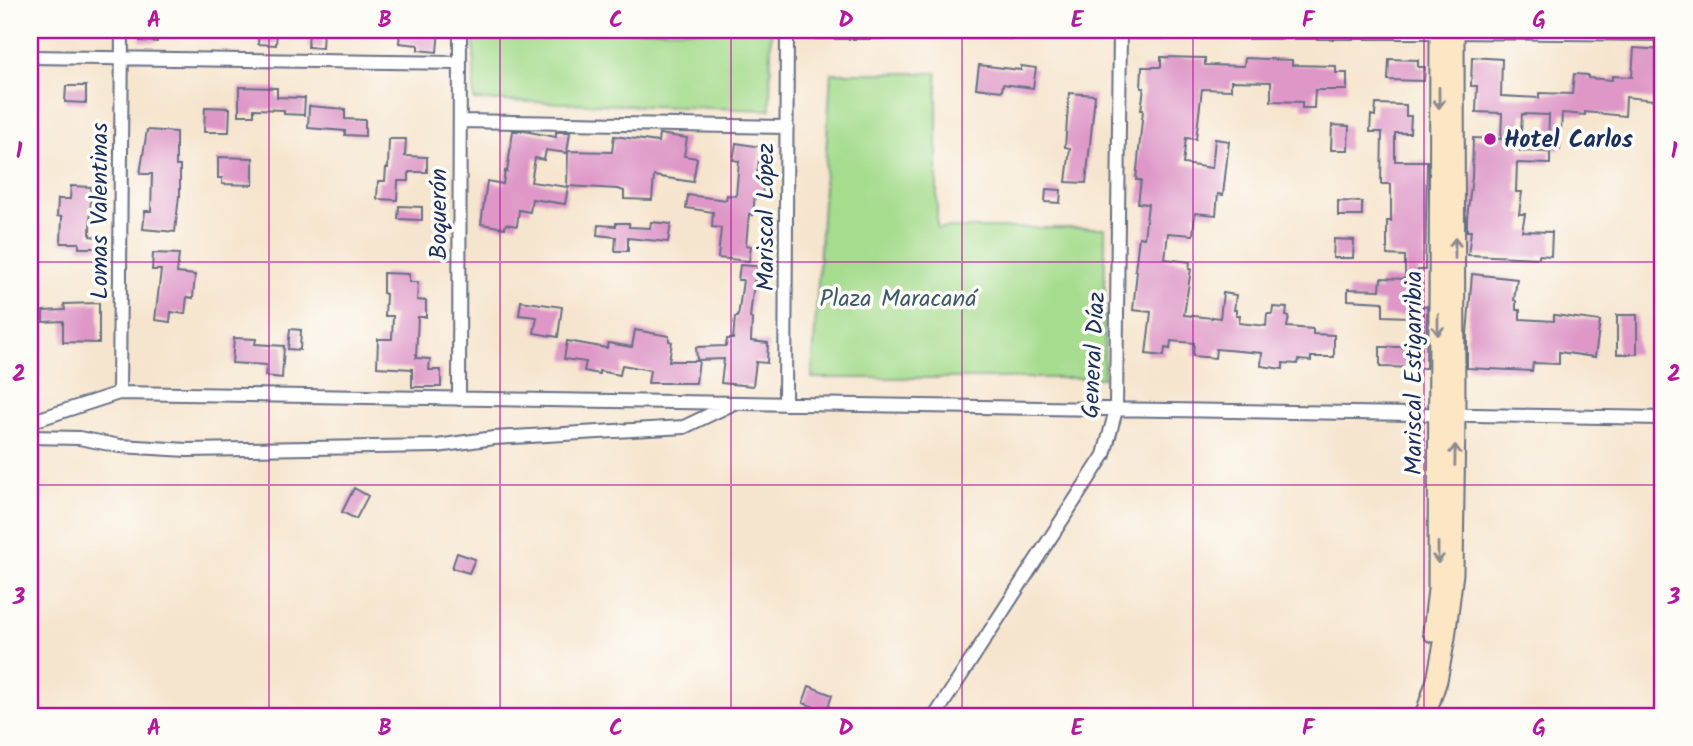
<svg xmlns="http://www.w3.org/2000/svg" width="1693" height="746" font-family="Kalam,sans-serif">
<rect width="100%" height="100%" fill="#fdfcf7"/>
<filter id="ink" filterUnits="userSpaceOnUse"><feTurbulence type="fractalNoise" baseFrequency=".0143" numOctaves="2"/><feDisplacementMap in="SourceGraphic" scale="14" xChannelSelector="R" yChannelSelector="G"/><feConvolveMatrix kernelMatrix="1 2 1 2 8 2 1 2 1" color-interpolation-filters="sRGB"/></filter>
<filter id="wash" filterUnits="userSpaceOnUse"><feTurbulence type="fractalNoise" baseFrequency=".00686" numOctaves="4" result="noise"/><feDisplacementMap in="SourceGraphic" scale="28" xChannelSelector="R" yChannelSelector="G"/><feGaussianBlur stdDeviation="1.57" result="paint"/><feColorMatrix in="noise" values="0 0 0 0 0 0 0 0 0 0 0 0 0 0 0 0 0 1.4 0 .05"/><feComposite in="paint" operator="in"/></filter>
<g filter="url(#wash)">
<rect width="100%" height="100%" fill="#f6e5ce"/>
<path fill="#a5dc8d" stroke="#608676" stroke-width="2" d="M474,30H771L770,110L474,100Z
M831,73H937V228H1105L1104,378H812Z"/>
<g id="blocks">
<path fill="#de97c7" d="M140,30H157V42L140,41Z
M259,30H277L276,45L258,44Z
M309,30H323L322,48L308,47Z
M400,30H439L437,52L418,50V45L399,43Z
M1634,48L1663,50V101L1626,97L1625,116L1585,112V115L1562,113L1560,150H1548L1549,115L1522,114L1520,151L1550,152V164L1517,163L1516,192H1522L1519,214H1525L1522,231L1552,232L1551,256L1539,255V258L1468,255L1471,231H1467V218L1472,177L1473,138L1501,139L1502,113L1476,112L1477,86H1471L1472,57L1502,59L1501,96L1539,98V93L1572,94L1574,74L1588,75V78L1612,80V76L1632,77Z
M1161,57L1205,58V65L1244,66L1245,58L1292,60V65L1336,66V73H1347V90H1315L1314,108H1302V102L1271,101V82L1231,81V90L1202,89L1196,139L1186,138L1183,164L1212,168L1215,139L1229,141L1223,195L1218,194L1216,215L1195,213L1193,235L1168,233L1165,259L1190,262L1189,269H1191L1184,315L1212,318V317L1220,318L1223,293L1236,295L1234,310H1236V315H1240L1239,323L1266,326L1267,314H1272L1273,307L1287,308L1286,316H1289L1287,327L1313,329V334L1334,335V357H1311V361L1298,360L1297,364L1283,363V369L1261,366L1262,353L1216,349L1215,358L1193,356L1194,343L1171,341L1170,349L1165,348L1164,356L1146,354L1151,312L1133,310L1137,271L1135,270L1139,237L1144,238L1148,204L1138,203L1141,180H1136L1143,110H1141L1144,88H1141L1142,67H1161Z
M1389,59L1418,60V67H1425L1424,81L1388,80Z
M979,65L1021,70V66L1036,68L1033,88L1003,84L1002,91L976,88Z
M66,86H86V103L65,102Z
M239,87L277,88V97L305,98L304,115L284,114V110L254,109V115H239Z
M1069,93L1095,95L1086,183L1066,182L1070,148L1065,147Z
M1376,104L1406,105V116H1411L1410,133H1395V161H1427L1425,270H1418L1417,305L1427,306L1426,368L1380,367V347H1408L1409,317L1383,316V302L1348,300V289L1380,290L1381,278L1405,279V256L1387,255V221H1391V184H1381L1382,132H1370L1371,115L1375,116Z
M309,106L345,109V119L365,120V136L345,135V131L308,128Z
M205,107L230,108L229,132H204Z
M1332,125L1349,126L1348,150H1331Z
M147,130L176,132V166H180V196H179L175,232L143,229L145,211H151L152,174H140Z
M513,131H524L556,137V132H570L567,153L546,150L544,160L535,158L531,182L568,187L565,204L532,199L530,212L519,210L517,226L506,224L505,228L481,224L487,181L503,184L505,171L507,172Z
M659,134L687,138L684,156L697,158L693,182L654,176L652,200L624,199V191L618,189L567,186L568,151L612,152L614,136L658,142Z
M389,139H406L405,156L427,157V172H409V181H398L397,200L377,199L378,181H385L386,168H388Z
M736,143L761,147L757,173L764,174L762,195L755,194L753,215L749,214L746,245L751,246L749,261L718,258L721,228L712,227L713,212L686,208L688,195L726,200L727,195L736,196L739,161L733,160Z
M218,157L253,158V185L222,184V178H218Z
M71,186L91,187L90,236L99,237V248H79V243H61L62,217L57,216L58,199H70Z
M1046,189L1061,190L1060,203L1045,202Z
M1338,201L1362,202V216H1338Z
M399,206L422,207V220L398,219Z
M651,222L671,224L668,242L628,238V251H615L616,237L597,235L598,225L616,226V223H629V227L650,228Z
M1334,239L1354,240L1353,258H1333Z
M153,253L179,254L177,273L195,275L193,298L187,297L185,314L171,312L170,322L155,320L161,270H152Z
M740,265L766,267L764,283L754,281L750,318L752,319L751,341L768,343L767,363L756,362L753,386L721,383L724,359L697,360L696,347L726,346L727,339H733L735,317H738L743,280H738Z
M383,273L409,274V282H418L417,300L426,301V317H418L416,358L430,359L429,370H441V387H412V369L377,367L378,339H392L393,316H385L386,294L383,293Z
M1472,274L1517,279L1514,300L1516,301V310H1520V319L1554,321V315L1600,321L1595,357L1559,352V364L1533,363L1532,371L1467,368V334Z
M521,301L562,307L558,337L534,333L537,317L519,315Z
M99,303V343L63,342V321L43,322V311L65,310L64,304Z
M1617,315H1637V354H1617Z
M290,329L301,330L300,350L288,349Z
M635,330L669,336V341L672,342L669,361H699L696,383H648L650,370L622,365L620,375L599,371V374L584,371L586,362L564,359L567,341L607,348L608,343L632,347Z
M234,338L256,339L255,344L284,346L282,378L265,376L266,365L232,363Z
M354,488L368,496L356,519L342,512Z
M457,553L475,559L469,573L452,568Z
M809,686L832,695L827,711L803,703Z"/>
</g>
</g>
<g filter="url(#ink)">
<use href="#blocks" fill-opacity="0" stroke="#686f85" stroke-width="2"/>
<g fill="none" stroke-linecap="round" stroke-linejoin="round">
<g stroke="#686f85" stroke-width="16">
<path id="street" d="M787,32H1454L1663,34
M30,57L460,63
M460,121L787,127
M119,393L122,30
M459,399L460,30
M785,404L787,30
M30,422L119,393L1663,418
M30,437L79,438L120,446L187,450L437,446L494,438L684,427L730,405
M935,716L1104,455L1116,410L1120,30"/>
</g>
<g stroke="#686f85" stroke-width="23">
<path id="secondary" d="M1433,632L1438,589L1440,30
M1425,716L1437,680L1445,638L1453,573L1455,414L1454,30"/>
</g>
<use href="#street" stroke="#fff" stroke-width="12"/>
<use href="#secondary" stroke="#fce6c4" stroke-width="19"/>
</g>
<defs><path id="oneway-shaft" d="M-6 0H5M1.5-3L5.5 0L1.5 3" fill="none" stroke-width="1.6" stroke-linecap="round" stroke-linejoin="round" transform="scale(1.75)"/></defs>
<g stroke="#8c8a91">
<use href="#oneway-shaft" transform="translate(1439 98) rotate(90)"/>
<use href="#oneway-shaft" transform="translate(1455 248) rotate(-90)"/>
<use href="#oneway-shaft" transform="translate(1438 325) rotate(90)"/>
<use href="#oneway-shaft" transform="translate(1455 455) rotate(-89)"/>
<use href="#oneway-shaft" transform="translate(1438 553) rotate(90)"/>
</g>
</g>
<path fill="none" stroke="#b5179e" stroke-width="2" stroke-opacity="0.55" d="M269,30V716M500,30V716M731,30V716M962,30V716M1193,30V716M1424,30V716M30,262H1663M30,485H1663"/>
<circle fill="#b5179e" stroke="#fdfcf7" stroke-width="2.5" cx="1490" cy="139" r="7"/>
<g text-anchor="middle" stroke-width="7" stroke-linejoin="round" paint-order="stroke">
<g font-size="24" font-weight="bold" fill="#1b2f5e" stroke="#fdfcf7" text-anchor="start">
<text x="1504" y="147">Hotel Carlos</text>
</g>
<g font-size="24" fill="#1b2f5e" stroke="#fdfcf7">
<text transform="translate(99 211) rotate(-90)" y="8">Lomas Valentinas</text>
<text transform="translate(438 214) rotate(-90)" y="8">Boquerón</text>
<text transform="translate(765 217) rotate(-90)" y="8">Mariscal López</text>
<text transform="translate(1093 355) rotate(-87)" y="8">General Díaz</text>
<text transform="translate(1413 373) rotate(-90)" y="8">Mariscal Estigarribia</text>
</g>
<g font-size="24" fill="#3e5a6a" stroke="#fdfcf7">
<text x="898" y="306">Plaza Maracaná</text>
</g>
</g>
<rect width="1693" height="746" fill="none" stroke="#fdfcf7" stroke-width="77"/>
<rect x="38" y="38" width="1616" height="670" fill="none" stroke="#b5179e" stroke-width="2.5"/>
<g font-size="23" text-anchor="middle" font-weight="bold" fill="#b5179e">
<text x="154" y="27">A</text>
<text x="385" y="27">B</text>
<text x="616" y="27">C</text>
<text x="846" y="27">D</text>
<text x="1077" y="27">E</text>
<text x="1308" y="27">F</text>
<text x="1539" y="27">G</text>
<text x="19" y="158">1</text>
<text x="1674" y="158">1</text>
<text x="19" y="381">2</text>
<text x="1674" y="381">2</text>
<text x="19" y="604">3</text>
<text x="1674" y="604">3</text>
<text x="154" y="735">A</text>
<text x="385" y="735">B</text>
<text x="616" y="735">C</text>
<text x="846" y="735">D</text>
<text x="1077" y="735">E</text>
<text x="1308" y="735">F</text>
<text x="1539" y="735">G</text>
</g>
</svg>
